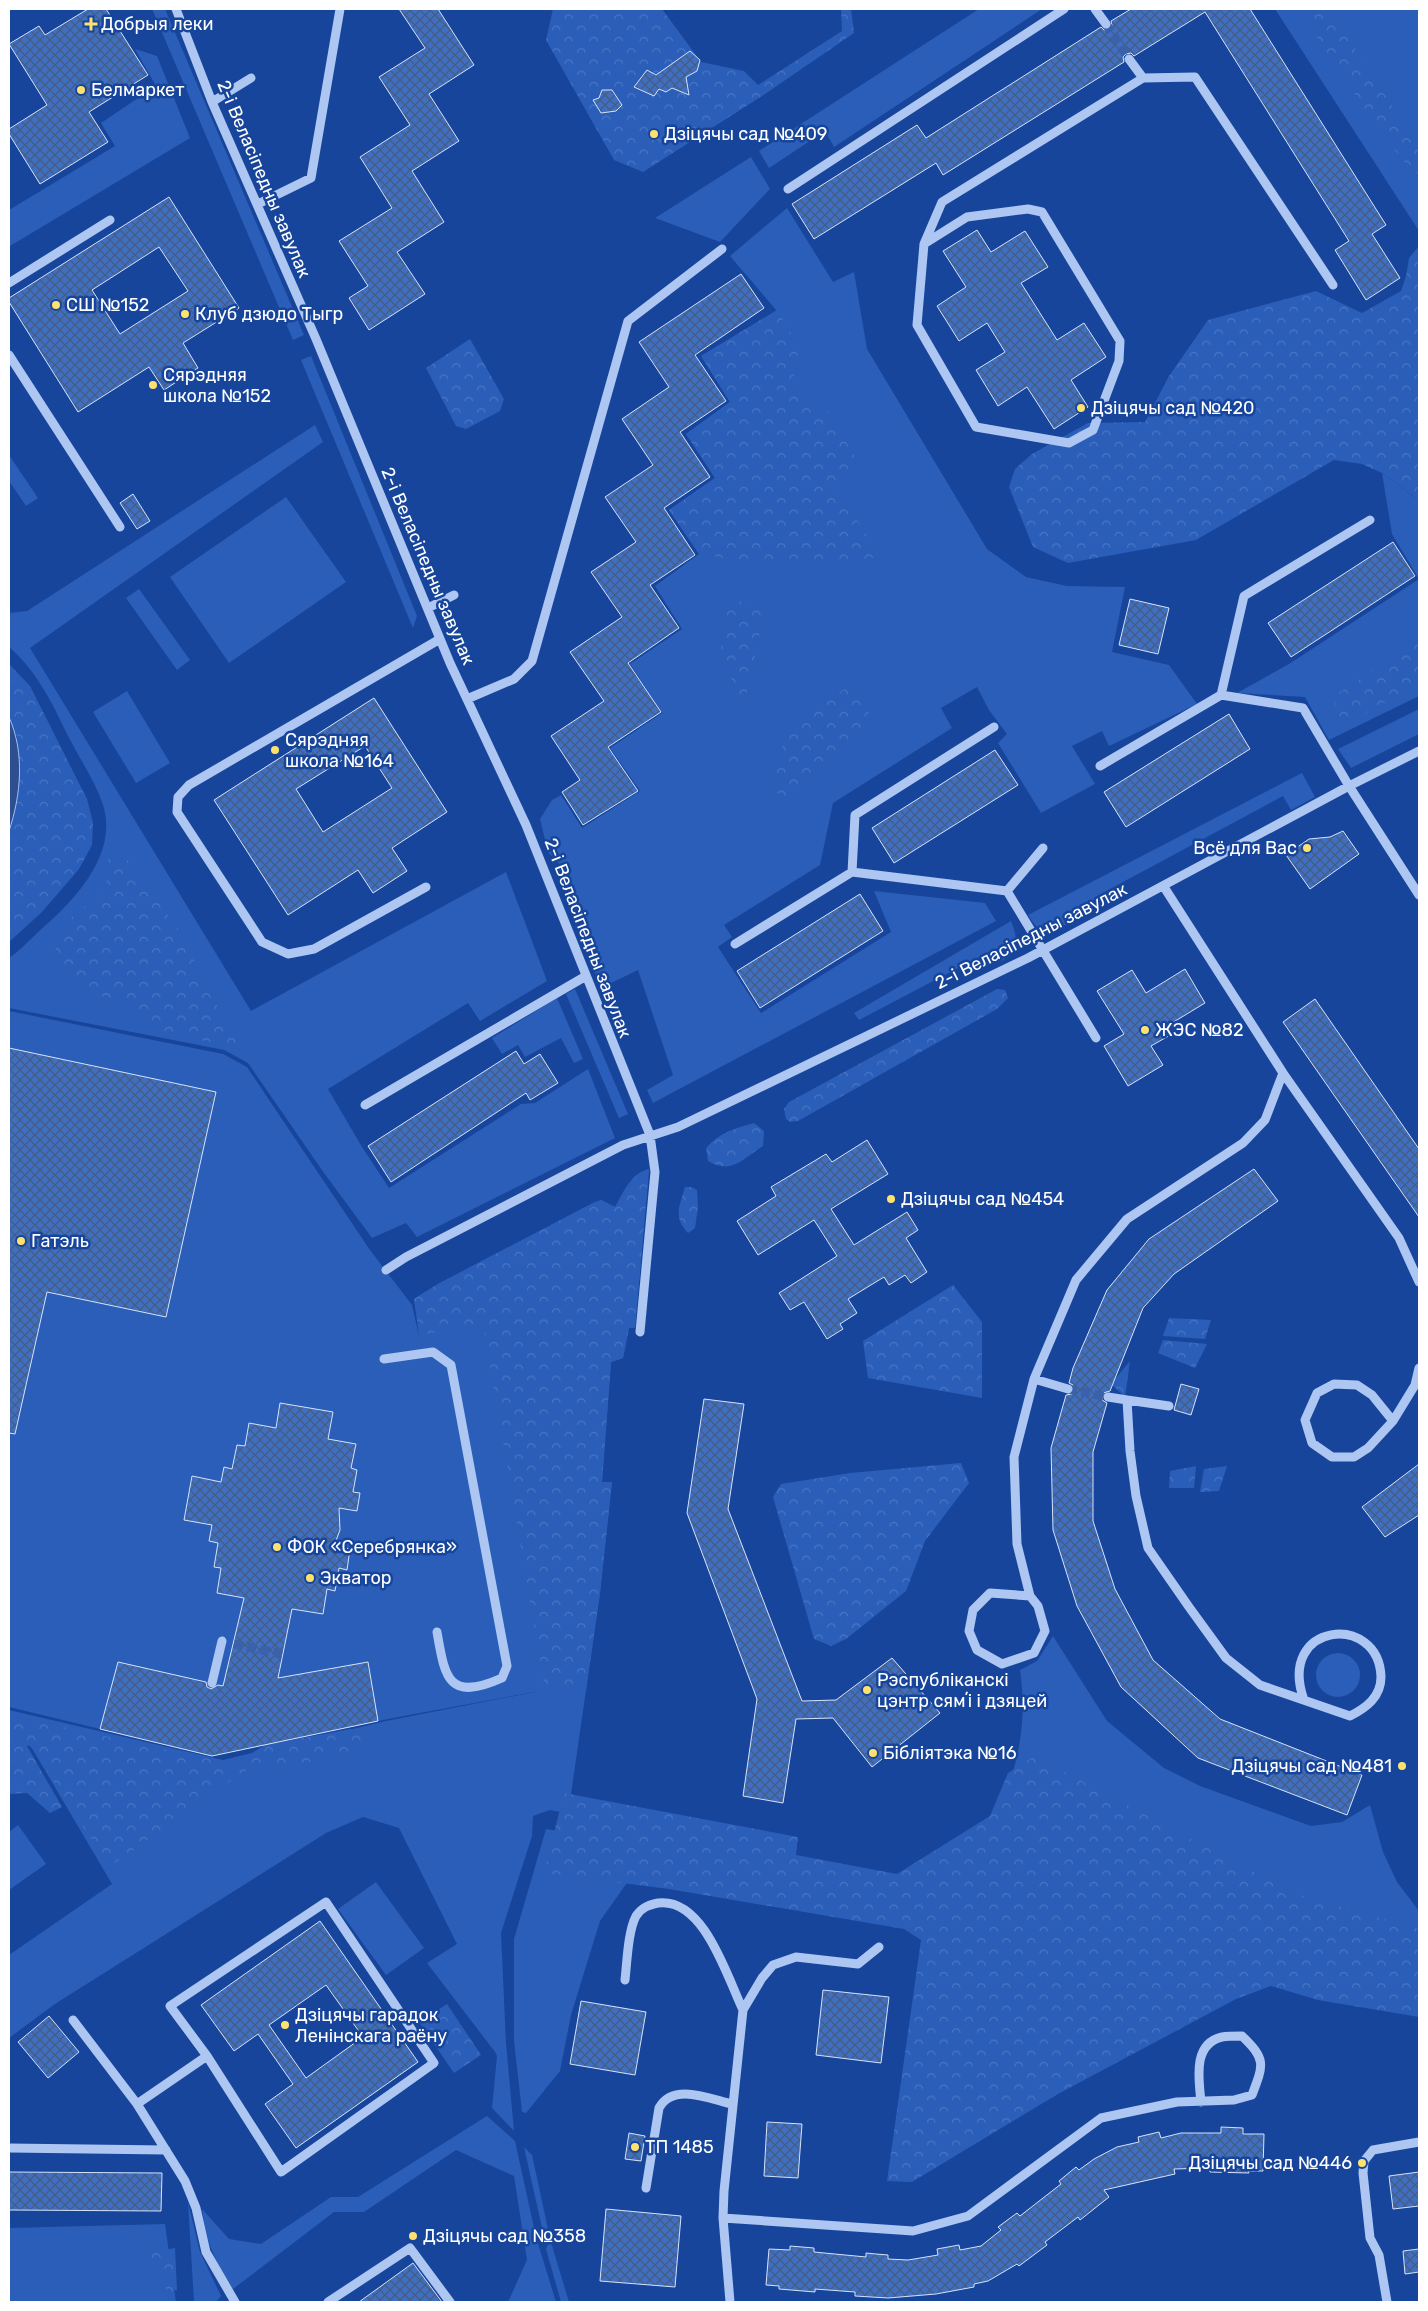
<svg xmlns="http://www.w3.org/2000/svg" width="1428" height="2311" font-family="Rubik,sans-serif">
<defs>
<pattern id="forest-crowns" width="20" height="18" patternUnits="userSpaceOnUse" patternTransform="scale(1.25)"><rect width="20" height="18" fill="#2a5eb9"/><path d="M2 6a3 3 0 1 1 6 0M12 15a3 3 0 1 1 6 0" fill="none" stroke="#4a76c4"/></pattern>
<pattern id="building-cross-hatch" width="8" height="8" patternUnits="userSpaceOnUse" patternTransform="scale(1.25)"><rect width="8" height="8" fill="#3f6fc2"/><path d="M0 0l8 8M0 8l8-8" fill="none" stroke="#465c81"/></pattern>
</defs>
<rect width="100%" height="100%" fill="#17459b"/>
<path fill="#2a5eb9" d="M152,9H165L304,335L293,340Z
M979,9H1042L834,147L825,131L769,168L759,151Z
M1275,9H1419V232V231Z
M135,49L157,56L190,138L10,246L9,210L115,146L101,123L156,86Z
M751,157L770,189L720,242L655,218Z
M787,208L833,282L854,272L867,349L987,549L1026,577L1067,586L1125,587L1112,652L1169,665L1197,704L1109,746L1102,731L1072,746L1095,784L1041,813L998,743L1007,734L989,710L977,687L941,708L952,728L833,803L820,865L724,925L732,937L718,947L761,1013L891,932L874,891L985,903L996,921L653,1103L647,1090L673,1075L638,970L601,988L562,888L567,872L548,852L540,819L552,800L561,795L582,828L640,791L610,748L662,713L630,664L682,629L655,586L699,554L669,510L715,478L686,434L730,402L701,356L777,311L730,256Z
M311,356L417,616L413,628L301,360Z
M315,425L323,442L30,648L251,1011L506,872L547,981L480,1021L468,1003L328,1089L362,1147L389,1188L521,1104L535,1103L588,1069L615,1138L417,1237L406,1223L372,1238L324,1173L248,1063L224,1050L9,1008V958C19,951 28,942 37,933C72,903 121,854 102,802C94,780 80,759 69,738C53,705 38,672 9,647V613L27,611Z
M9,455L38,498L26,506L9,481Z
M1382,473L1419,500V696L1329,740L1305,697L1237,693L1289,664L1419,579L1392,534Z
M286,497L346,582L229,663L170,577Z
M139,589L190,660L177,670L126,598Z
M127,691L170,763L136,783L93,712Z
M1419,709V734L1351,768L1338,749Z
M1302,773L1315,797L1291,810L1283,796L1097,896L1101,904C1090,911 1057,933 1045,930C1036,929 1032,921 1028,915Z
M1011,921C1021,946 1018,958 991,964L983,955L859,1020L854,1013Z
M575,989L628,1114L619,1118L566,994Z
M557,998L583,1059L574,1063L561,1038L525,1057L518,1045L502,1054L492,1038Z
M9,1011L223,1054L247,1067L370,1250L412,1305L419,1336L414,1299L438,1284L593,1203L601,1200L615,1207C624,1192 631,1173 649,1169L635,1328H629L623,1358L611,1362L602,1482H612L600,1593L571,1794L697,1837L550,1810L533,1816L532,1836L501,1933L506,2043L514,2131L492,2108L497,2056L495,2052L427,1963L457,1944L399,1828L363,1817L326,1833L55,2004L9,2038V1955L112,1884L33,1750L25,1740L9,1732V1710L223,1760L386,1721L545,1690L393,1718L212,1756L9,1707Z
M1053,1636L1107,1721L1164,1768L1200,1786L1311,1826L1342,1822L1370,1805L1383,1852L1397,1882L1419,1911V1934L996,1820C1017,1767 1028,1728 1020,1670L1037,1661Z
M1316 1675a22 22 0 1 1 44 0a22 22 0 1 1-44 0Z
M18,1825L46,1864L9,1890V1832Z
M546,1829L653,1846L600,1921L571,2015L560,2071L526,2113L522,2112L514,2041V1939Z
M376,1882L424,1948L386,1975L338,1909Z
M487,2116L515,2141L536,2237L556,2302H508L527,2260L514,2176L456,2150L364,2212H334L233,2289C214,2260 207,2244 202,2209L229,2239L261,2244L331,2197H358Z
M524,2147L532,2155L548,2229L544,2237Z
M188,2202L200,2252L221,2296L216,2302H194Z
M165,2224L176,2302H9V2228Z
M550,2239L569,2302H561L546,2249Z"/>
<path fill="url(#forest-crowns)" d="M553,9H662L701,62L744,71L758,85L842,31L841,9H851L854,33L765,94L643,172L614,160L546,40Z
M1298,9H1329L1419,147V174C1403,172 1314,32 1298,9Z
M1419,246V500L1382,473L1362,464L1334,460L1196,540L1068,563L1033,547L1009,487L1015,469L1032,454L1088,423L1145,422L1169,376L1208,320L1316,291L1362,313L1401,291L1406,276L1409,258Z
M777,310L799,346L792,387L827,411L860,465L834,482L880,557L821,565H762L699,554L669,510L715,478L686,434L730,402L701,356Z
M470,339L504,399L500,411L466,429L456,426L426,368Z
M729,597L765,610L743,711L721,649Z
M1419,640V684L1357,718L1336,721L1334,696Z
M9,664L30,686L87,799L93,823L92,845L79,869L42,912L9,942V831L18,790L17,737L9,717Z
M851,684L873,720L788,801L777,793L772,768L790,730Z
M120,850L178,929L238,1046L164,1035L126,1004L88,992L54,959C56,949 57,932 64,925C87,899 112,900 108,857Z
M997,989L1005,990L1008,998L997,1009L798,1121L790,1122L786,1119L784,1109L789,1102Z
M754,1123L764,1131L763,1146C742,1159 732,1175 708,1161L706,1148C719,1133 735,1128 754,1123Z
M649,1169L635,1328H629L623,1358L611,1362L602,1482H612L600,1593L586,1690H545L483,1324L420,1335L414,1299L438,1284L593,1203L601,1200L615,1207C624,1192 631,1173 649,1169Z
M685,1187H691L697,1190L698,1207L695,1228L688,1233C673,1216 679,1208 685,1187Z
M953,1285L982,1322V1398L868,1378L863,1341Z
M1169,1318L1211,1320L1205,1339L1163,1336Z
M1163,1340L1207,1344L1195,1368L1158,1353Z
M1130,1361L1125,1397L1111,1384Z
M961,1463L969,1483L925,1541L906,1591L846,1639L831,1646L814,1639L773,1497L781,1484L850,1473Z
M1196,1466L1194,1488H1169L1170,1471Z
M1227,1466L1219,1491L1200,1492L1204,1469Z
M9,1715L245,1767L244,1758L265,1745L350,1729L370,1731L375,1738C343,1763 287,1765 248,1767L249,1768L109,1867L30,1745L27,1746L62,1807L50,1813L27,1793L9,1794Z
M1035,1756L1293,1893L1419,1929V2017L1318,2000L1271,1986L1236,1999L1058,2094L912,2182L887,2181L921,1940L904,1929L669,1889L544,1873L564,1793L798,1837L796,1855L897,1874L990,1816L1008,1773Z
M447,2004L481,2055L454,2073L419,2022Z
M175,2248L177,2290L167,2292L150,2253Z"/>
<path fill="#2e4f8f" stroke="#a0c0f5" d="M9,717C25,753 21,795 9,831Z"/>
<path fill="url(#building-cross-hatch)" stroke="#d5e3fc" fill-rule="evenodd" d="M88,9H106L148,75L89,112L108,142L40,184L9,134V129L47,105L9,44L39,26L45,35Z
M399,9H438L474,65L429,94L459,141L412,171L444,222L397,252L425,294L369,330L349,298L368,286L339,241L392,208L360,157L410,125L379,77L425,48Z
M1131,9H1250L1386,225L1372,234L1400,278L1366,300L1335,250L1349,241L1205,12L1134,56L1131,53L1126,54L1123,57L1124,62L943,175L936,163L814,239L792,204L917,125L926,138L1101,27L1104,30L1109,29L1112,26L1111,21Z
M690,51L700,60L697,71L686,77L689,95L672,88L666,92L659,89L654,96L634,87L647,70L656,75Z
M602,90H612L622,105L616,111L601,113L593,100L599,98Z
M169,197L239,308L183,343L198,368L164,390L149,367L78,412L9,302V298ZM159,247L188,291L120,334L92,290Z
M977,230L991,252L1025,231L1048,267L1021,283L1057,340L1084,323L1106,357L1071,380L1088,407L1054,429L1027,387L998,406L976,370L1005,352L987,323L959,341L937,306L966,287L943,251Z
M741,274L764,308L695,355L726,401L680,432L710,477L664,508L695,555L650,585L679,628L628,663L661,712L608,747L638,791L583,825L562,792L580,780L551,736L604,701L570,652L622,617L591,572L636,542L605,497L653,465L622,419L669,387L639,342Z
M133,494L150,521L137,529L120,503Z
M1393,542L1415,576L1291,657L1268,623Z
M1130,599L1169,608L1158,654L1119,645Z
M374,698L447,812L392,848L407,871L373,893L358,870L288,915L214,800ZM365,746L392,788L323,832L296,789Z
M1229,714L1250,749L1126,827L1104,792Z
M995,750L1018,785L894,863L872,828Z
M1343,831L1359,854L1310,889L1286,855L1309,839L1330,837Z
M860,894L883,931L760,1008L737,971Z
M1185,969L1205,1003L1167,1026L1172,1034L1151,1046L1163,1065L1128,1086L1104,1046L1124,1034L1097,991L1132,970L1146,993Z
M1315,999L1419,1149V1217L1283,1022Z
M9,1048L216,1092L166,1317L47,1292L15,1434L9,1433Z
M516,1051L524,1064L540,1054L558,1083L530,1100L526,1093L391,1182L368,1146Z
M867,1140L888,1174L831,1209L854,1245L907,1212L918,1230L906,1238L927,1272L911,1283L905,1275L889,1285L884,1277L848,1299L857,1313L840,1324L843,1329L827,1339L804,1302L790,1310L779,1293L837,1256L814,1220L758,1255L737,1221L776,1196L771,1187L826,1154L832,1162Z
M1254,1169L1278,1201L1174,1274L1143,1308L1110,1391L1103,1393L1102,1400L1107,1403L1093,1452V1521L1115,1589L1153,1660L1220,1719L1362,1775L1347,1815L1198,1758L1121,1687L1077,1606L1053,1530L1051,1448L1066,1395L1072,1394L1074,1390L1073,1385L1069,1383L1073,1368L1107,1290L1149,1239Z
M1181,1384L1199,1389L1191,1415L1174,1410Z
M704,1399L744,1404L728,1509L802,1701L836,1700L892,1658L940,1713L872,1767L833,1718L796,1719L783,1803L743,1796L757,1699L687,1513Z
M280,1403L333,1412L328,1439L356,1444L351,1468L357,1470L353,1492L360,1493L357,1511L339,1508L340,1530L334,1546L350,1549L347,1570L339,1568L335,1591L327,1589L323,1614L292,1609L278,1678L368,1662L378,1721L212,1756L100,1729L118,1662L206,1682L207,1687L211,1689L218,1685L223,1686L244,1598L217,1593L221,1568L214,1567L218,1543L209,1541L212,1525L184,1520L192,1476L221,1482L224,1467L232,1469L237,1445L245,1446L249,1423L276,1428Z
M1419,1464V1515L1385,1537L1362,1507Z
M320,1921L418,2062L296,2148L265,2104L293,2084L258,2034L234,2051L201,2005ZM326,1985L363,2037L306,2078L269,2025Z
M823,1990L889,1997L881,2063L816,2055Z
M581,2001L646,2012L635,2075L570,2064Z
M49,2016L79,2052L48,2078L18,2042Z
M767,2122L802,2124L798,2178L764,2176Z
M1221,2127L1243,2128V2134H1264L1263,2171H1248L1249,2173L1210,2172V2168L1174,2169L1175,2174L1104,2190L1109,2197L1080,2220L1078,2217L1045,2242L1047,2245L1019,2266L1017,2264L988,2281L974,2284V2287L936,2294L888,2298L855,2296V2292L815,2289V2292L779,2289V2286L766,2285L769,2249L790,2250V2246L814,2248V2252L866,2257V2253L876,2254L888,2255V2259L908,2260L938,2255L937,2249L959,2245L960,2250L981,2246L1001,2230L998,2227L1017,2213L1020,2216L1061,2184L1059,2181L1076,2167L1079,2170L1094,2159L1117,2147L1139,2142L1138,2137L1159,2132L1161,2138L1181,2133H1221Z
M629,2133L645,2136L641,2161L625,2159Z
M9,2172L162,2173L161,2211L9,2210Z
M1419,2172V2206L1393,2209L1389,2176Z
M606,2209L681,2216L675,2287L600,2281Z
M1419,2249V2272L1405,2274L1403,2251Z
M413,2263L442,2302H359Z"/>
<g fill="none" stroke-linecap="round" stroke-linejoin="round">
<path stroke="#3a61aa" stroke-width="9" stroke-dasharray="9 4.5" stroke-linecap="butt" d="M1106,24L1129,59
M1068,1389L1108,1397
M234,1644L282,1654"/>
<path stroke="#adc6f2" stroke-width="9" d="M176,9L212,102L316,339L450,663L526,825L650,1135L655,1172L640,1332
M1095,9L1106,24
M1129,59L1143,78L1195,77L1333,285
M212,102L251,78
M788,189L1064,9
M258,204L311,178L340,9
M924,244L967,217L1028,209L1042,212L1120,341L1119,361L1093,430L1069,443L976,427L917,325L924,244L942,202L1143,78
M9,283L110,220
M9,355L120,527
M428,608L454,595
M1221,695L1244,596L1370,520
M467,699L514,679L532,661L628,321L722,249
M1100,766L1221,695L1303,708L1349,786L1419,895
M852,872L855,815L994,727
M426,887L314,949L288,954L262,942L177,812L178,797L189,785L440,639
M1164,887L1283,1073L1399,1238L1419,1282
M1007,891L1043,848
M735,944L852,872L1007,891L1096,1038
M365,1105L586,976
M386,1270L406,1257L623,1145L678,1127L1028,958L1349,786L1419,751
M384,1359L433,1352L451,1365L507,1666L502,1678C448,1702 445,1678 437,1632
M1034,1379L1068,1389
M1108,1397L1127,1400L1130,1451L1136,1496L1148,1548L1189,1607L1226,1658L1260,1685L1350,1716C1366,1708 1381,1697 1381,1677C1379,1612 1276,1622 1304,1700
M1127,1400L1169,1406
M1393,1421L1372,1395L1357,1385L1334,1384L1317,1393L1305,1420L1312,1443L1332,1457H1354L1368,1448L1393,1421L1415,1385L1419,1368
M1030,1596L990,1593L973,1610L969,1631L977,1650L1002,1664L1034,1653L1045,1631L1038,1606L1030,1596L1017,1544L1014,1457L1034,1379L1076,1280L1127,1219L1243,1143L1265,1120L1283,1073
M212,1683L222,1641
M625,1980C627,1962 628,1931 636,1916C642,1907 649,1905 658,1903C704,1897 727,1977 743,2010
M73,2020L137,2104L185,2181L196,2208L206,2252L235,2302
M137,2104L207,2056L281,2172L434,2063L326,1902L170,2006L207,2056
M9,2148L166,2150
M646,2188L659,2108C673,2082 710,2099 732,2104
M723,2218L913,2231L968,2216L1101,2118L1177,2102L1234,2100L1252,2095C1264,2064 1266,2059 1242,2036C1235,2036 1228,2036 1222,2037C1192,2044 1199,2080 1201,2102
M328,2302L410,2248L450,2302
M730,2302L723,2218L724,2191L743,2010L762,1978L773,1965L796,1957L858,1964L879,1947
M1387,2302L1379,2255L1370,2238L1363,2173L1364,2161L1373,2150L1419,2142"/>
</g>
<g fill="#ffe26e" stroke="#17459b" stroke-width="2">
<path d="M88.5 16.5h5v5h5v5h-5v5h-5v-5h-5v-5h5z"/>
<circle cx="81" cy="90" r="5"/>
<circle cx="654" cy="134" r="5"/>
<circle cx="56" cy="305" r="5"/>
<circle cx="185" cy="314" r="5"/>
<circle cx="153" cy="385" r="5"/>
<circle cx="1081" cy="408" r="5"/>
<circle cx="275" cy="750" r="5"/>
<circle cx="1307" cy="848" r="5"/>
<circle cx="1145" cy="1030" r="5"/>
<circle cx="891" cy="1199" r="5"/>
<circle cx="21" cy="1241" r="5"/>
<circle cx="277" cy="1547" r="5"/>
<circle cx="310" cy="1578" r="5"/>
<circle cx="867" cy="1690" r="5"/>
<circle cx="873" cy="1753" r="5"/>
<circle cx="1402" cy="1766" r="5"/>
<circle cx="285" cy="2025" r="5"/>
<circle cx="635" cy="2147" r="5"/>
<circle cx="1362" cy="2163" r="5"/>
<circle cx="413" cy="2236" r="5"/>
</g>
<g text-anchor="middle" stroke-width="5" stroke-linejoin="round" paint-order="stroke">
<g font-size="18" fill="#fff" stroke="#17459b" text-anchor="start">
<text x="101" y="30">Добрыя леки</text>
<text x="91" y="96">Белмаркет</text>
<text x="664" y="140">Дзіцячы сад №409</text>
<text x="66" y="311">СШ №152</text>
<text x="195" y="320">Клуб дзюдо Тыгр</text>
<text x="163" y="381">Сярэдняя<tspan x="163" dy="21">школа №152</tspan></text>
<text x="1091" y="414">Дзіцячы сад №420</text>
<text x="285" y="746">Сярэдняя<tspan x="285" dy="21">школа №164</tspan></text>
<text x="1297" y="854" text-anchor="end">Всё для Вас</text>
<text x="1155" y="1036">ЖЭС №82</text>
<text x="901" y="1205">Дзіцячы сад №454</text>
<text x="31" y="1247">Гатэль</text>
<text x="287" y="1553">ФОК «Серебрянка»</text>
<text x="320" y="1584">Экватор</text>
<text x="877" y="1686">Рэспубліканскі<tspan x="877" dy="21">цэнтр сямʼі і дзяцей</tspan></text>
<text x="883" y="1759">Бібліятэка №16</text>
<text x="1392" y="1772" text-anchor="end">Дзіцячы сад №481</text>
<text x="295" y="2021">Дзіцячы гарадок<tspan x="295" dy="21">Ленінскага раёну</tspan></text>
<text x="645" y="2153">ТП 1485</text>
<text x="1352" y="2169" text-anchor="end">Дзіцячы сад №446</text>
<text x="423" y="2242">Дзіцячы сад №358</text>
</g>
<g font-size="18" fill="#fff" stroke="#17459b">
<text transform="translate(264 179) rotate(67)" y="6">2-і Веласіпедны завулак</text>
<text transform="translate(428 566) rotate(67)" y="6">2-і Веласіпедны завулак</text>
<text transform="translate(1031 936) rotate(-27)" y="6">2-і Веласіпедны завулак</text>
<text transform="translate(588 938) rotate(69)" y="6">2-і Веласіпедны завулак</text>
</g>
</g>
<rect width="1428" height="2311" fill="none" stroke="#ffffff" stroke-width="20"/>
</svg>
